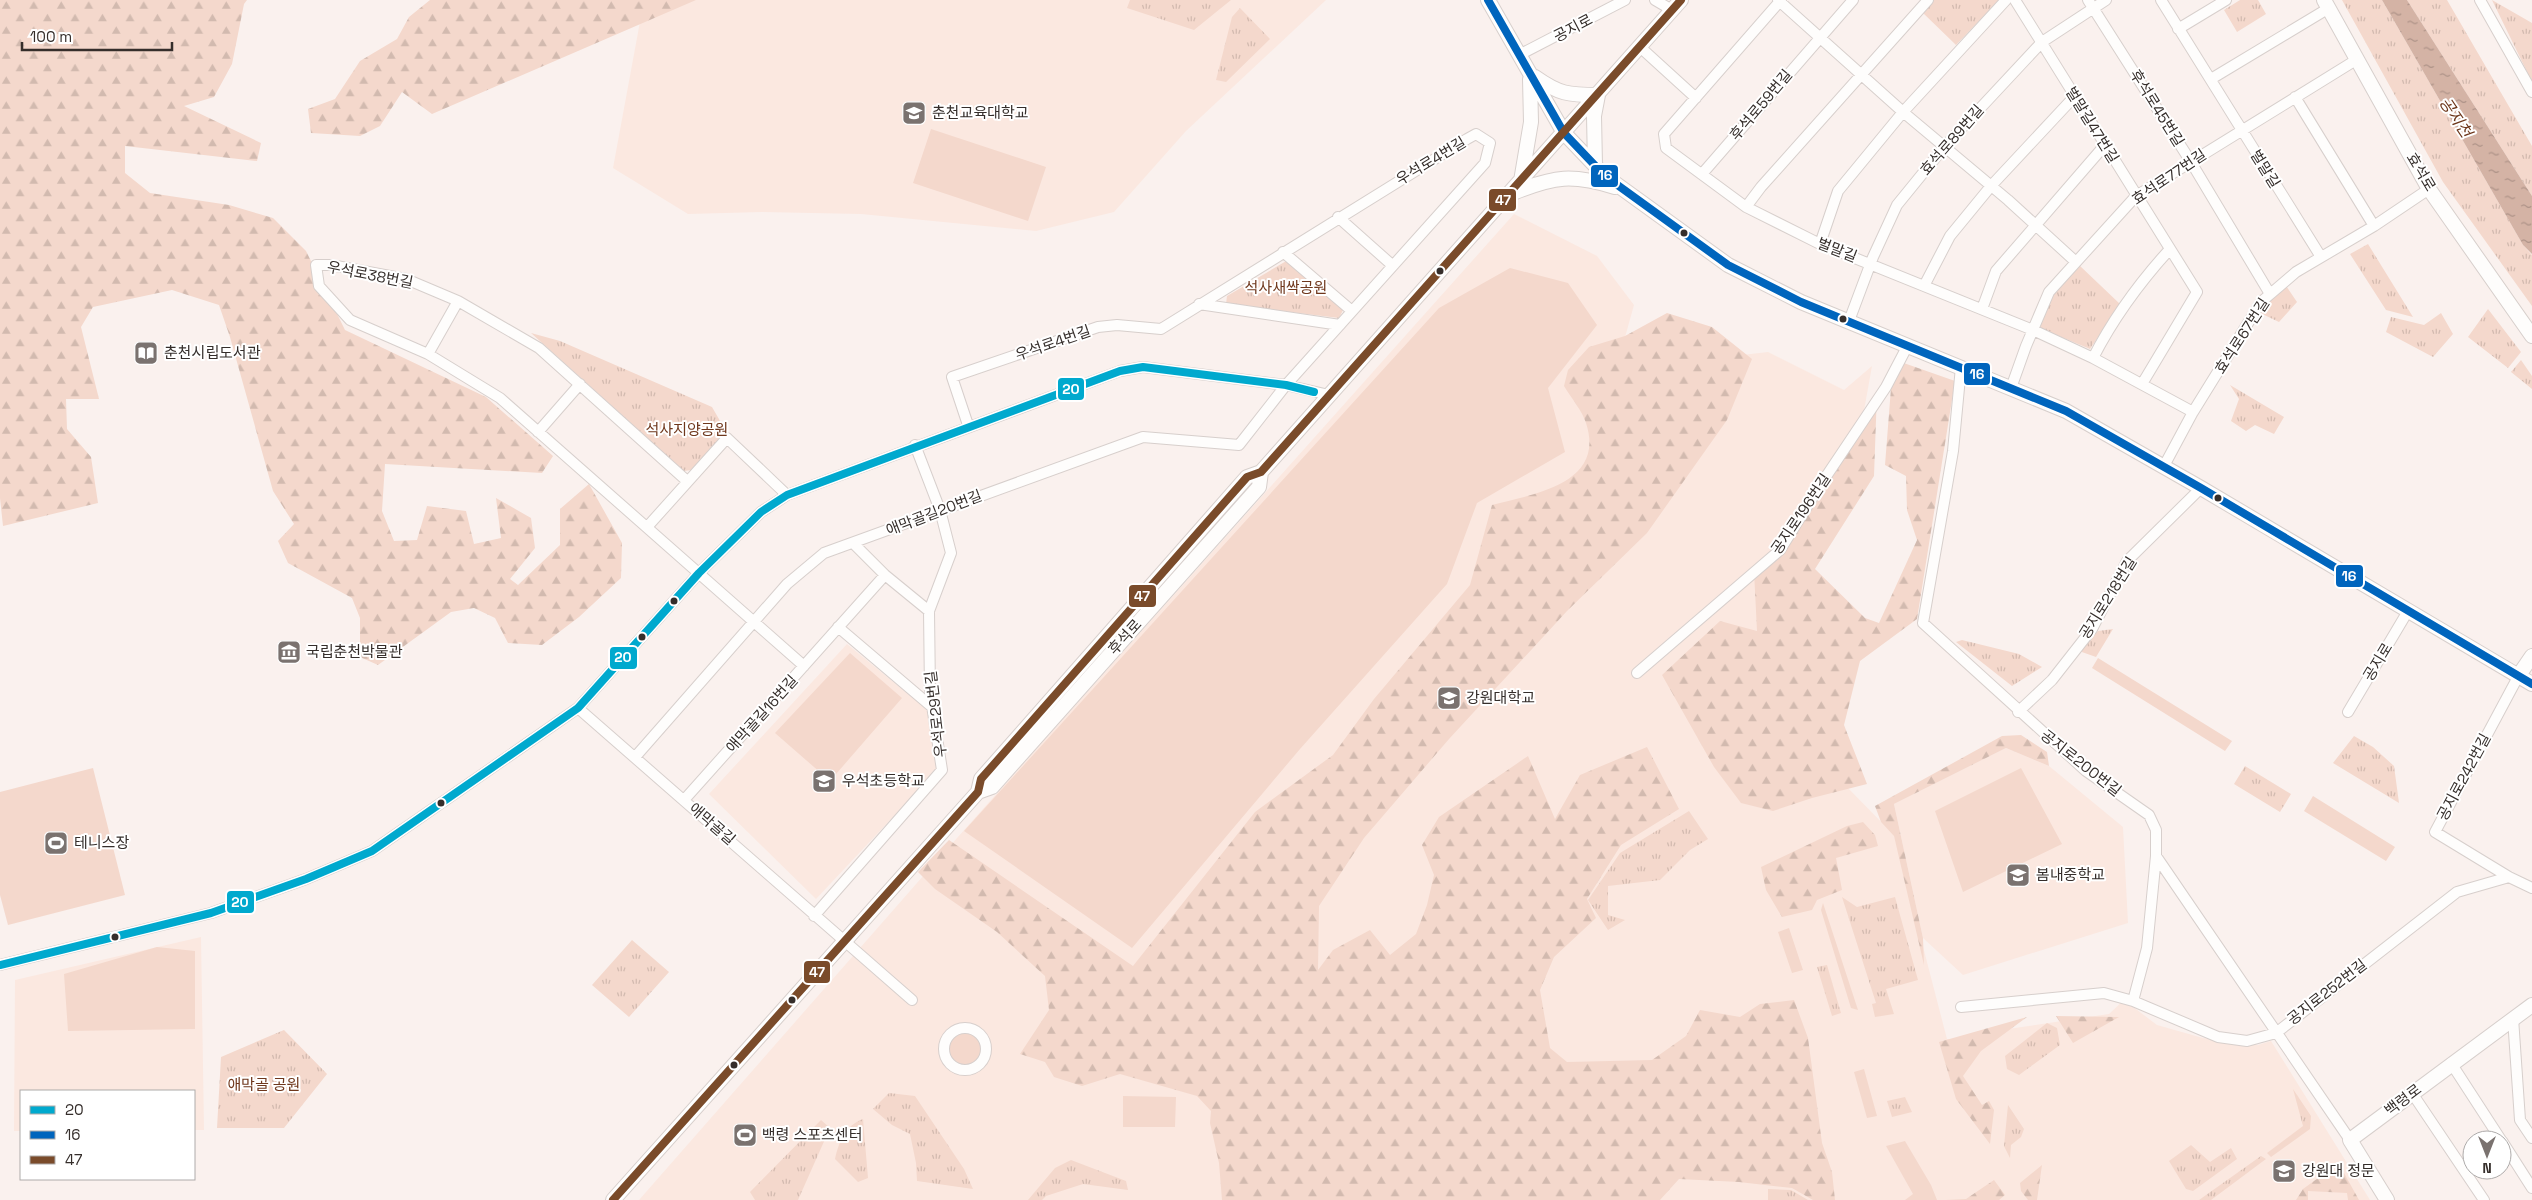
<svg xmlns="http://www.w3.org/2000/svg" width="2532" height="1200" font-family="'Space Grotesk','Noto Sans KR',sans-serif">
<defs>
<pattern id="forest-firs" width="22" height="20" patternUnits="userSpaceOnUse" patternTransform="scale(1.25)"><rect width="22" height="20" fill="#f4d8cc"/><path d="M5 1l3.5 6h-7zM16 11l3.5 6h-7z" fill="#d2baaf"/></pattern>
<pattern id="park-tufts" width="24" height="20" patternUnits="userSpaceOnUse" patternTransform="scale(1.25)"><rect width="24" height="20" fill="#f4d8cc"/><path d="M3 7l-1-3M5 7V3M7 7l1-3M15 17l-1-3M17 17v-4M19 17l1-3" fill="none" stroke="#d2baaf"/></pattern>
<pattern id="water-ripples" width="26" height="14" patternUnits="userSpaceOnUse" patternTransform="scale(1.25)"><rect width="26" height="14" fill="#d4b3a5"/><path d="M2 4q2-2 4 0t4 0M15 11q2-2 4 0t4 0" fill="none" stroke="#ad9287"/></pattern>
</defs>
<rect width="100%" height="100%" fill="#faf1ee"/>
<path fill="#fbe8e0" d="M644,0H1326L1186,131L1114,212L1036,231L861,214L762,212L688,214L613,168Z
M1514,214L1597,256L1634,305L1622,348L1725,357L1768,352L1844,390L1872,366L1856,455L1786,610L1846,786L1894,835L1947,1039H1974L2008,1029L2109,1014L2124,1000L2157,1025L2203,1038L2258,1045L2271,1041L2370,1200H639L924,875Z
M847,644L930,712L939,768L816,899L709,794Z
M2006,748L2049,766L2123,827L2128,923L1963,975L1923,938L1894,804Z
M201,937L204,1130H194V1091H21V1131H14L15,980Z"/>
<path fill="#f4d8cc" d="M931,129L1046,167L1028,221L913,183Z
M1510,268L1568,283L1597,325L1548,388L1565,452L1477,503L1447,584L1300,749L1132,948L964,831L1439,308Z
M850,653L902,698L830,781L775,733Z
M2098,658L2232,741L2225,751L2092,668Z
M93,768L125,895L8,925L0,895V792Z
M2021,768L2062,844L1963,892L1935,811Z
M2313,796L2395,847L2386,861L2304,811Z
M1823,903L1858,1010L1851,1008L1821,910Z
M1789,928L1803,970L1792,973L1778,932Z
M157,947L195,951V1029L68,1031L64,974Z
M945 1048a18 18 0 1 1 36 0a18 18 0 1 1-36 0Z
M1864,1069L1877,1116L1867,1118L1854,1072Z
M1123,1096L1176,1097L1175,1127H1123Z
M1905,1141L1931,1185L1937,1200H1905L1913,1194L1886,1146Z"/>
<path fill="url(#forest-firs)" d="M0,0H247L244,4L232,64L214,97L184,106L261,143L257,161L125,146V173L150,193L229,205L273,218L306,251L345,330L486,397L553,456L542,473L385,464L382,511L394,541L417,540L427,506L466,511L474,544L501,538L496,498L531,518L535,548L510,579L518,585L560,545V509L589,484L622,543L621,578L579,617L542,645L508,643L495,618L474,608L451,612L378,665L360,657V618L352,598L288,563L278,541L294,524L273,491L230,337L219,305L172,290L93,307L81,327L99,399H66L67,429L91,457L98,503L3,526L0,498Z
M430,0H696L432,114L402,92L380,126L360,136L311,133L308,109L335,99L360,61L397,39L409,17Z
M1667,313L1712,327L1752,359L1727,420L1647,533L1567,611L1449,739L1364,838L1319,906L1318,970L1333,950L1370,930L1390,955L1416,934L1427,905L1434,875L1422,845L1439,817L1528,756L1555,819L1580,775L1647,747L1679,809L1621,845L1587,899L1596,918L1554,957L1540,990L1550,1048L1567,1062L1652,1060L1686,1036L1700,1010L1740,1017L1760,1004L1794,1000L1808,1038L1822,1143L1832,1172L1835,1200H1813L1792,1188L1739,1182L1679,1179L1660,1200H1222L1219,1163L1210,1123L1211,1111L1197,1096L1120,1074L1082,1086L1054,1077L1045,1062L1020,1054L1049,1010L1045,976L997,932L935,889L918,872L949,840L1133,966L1255,812L1333,755L1374,699L1470,585L1492,505C1534,494 1606,484 1586,423C1582,410 1571,398 1564,386L1568,370L1589,347L1625,336Z
M1898,361L1955,381L1917,619L1860,661L1844,725L1867,784L1812,798L1773,811L1741,803L1714,767L1662,675L1720,621L1757,631L1754,571L1776,548L1877,392L1874,476L1815,569L1865,618L1879,623L1917,540L1907,510L1906,476L1885,465L1892,375Z
M2021,735L2047,752L2049,766L2006,748L1894,804L1923,938L1924,965L1894,836L1881,822L1875,806L2002,736Z
M1863,822L1875,835L1878,846L1836,858L1842,890L1817,900L1812,910L1782,917L1766,890L1761,867L1847,826Z
M2056,1016L2119,1017L2073,1043Z
M2027,1017L1981,1051L1963,1076L1982,1105L1989,1101L1994,1110L1990,1144L1956,1099L1939,1042Z
M2042,1165L2037,1200H2028L2021,1191L2020,1183Z
M2325,1173H2344L2359,1200H2348L2347,1193L2308,1191V1200H2296L2303,1189Z
M1994,1180L2005,1195L1999,1200H1945L1966,1199Z"/>
<path fill="url(#park-tufts)" d="M1130,0H1231L1194,30L1127,8Z
M1932,0H1999L1956,45L1922,12Z
M2240,0H2258L2266,14L2237,32L2224,10Z
M2342,0H2382L2523,245L2532,255V306L2443,182Z
M2407,0H2447L2532,146V196Z
M2492,0L2532,23V82Z
M1240,8L1270,39L1226,82L1216,80L1232,17Z
M2368,244L2413,317L2386,310L2350,254Z
M1288,260L1344,308L1339,318L1226,304L1227,296Z
M2079,265L2120,304L2090,349L2035,326L2055,286Z
M2282,280L2297,302L2279,322L2256,311L2263,292Z
M2488,309L2521,352L2508,368L2468,337Z
M2441,313L2453,334L2433,357L2386,332L2391,317L2424,325Z
M531,333L560,341L712,407L727,433L692,470L684,471Z
M2521,360L2532,376V389L2511,372Z
M2230,385L2284,417L2274,434L2255,425L2246,431L2231,421L2239,399Z
M2113,629L2096,657L2079,651L2098,631Z
M1962,640L2019,654L2042,667L2012,686L1956,642Z
M2354,736L2373,747L2394,766L2399,803L2333,763Z
M2245,766L2291,794L2280,812L2234,784Z
M1689,811L1708,839L1690,850L1660,880L1608,886V915L1625,920L1608,930L1588,900L1620,853Z
M1842,897L1857,907L1895,897L1918,980L1886,989L1894,1014L1875,1017L1872,1004L1876,1003Z
M632,940L669,972L629,1017L592,985Z
M1827,965L1841,1013L1832,1016L1817,967Z
M2047,1023L2057,1028L2060,1045L2019,1075L2007,1069L2005,1056Z
M284,1030L327,1074L284,1128H217L221,1057Z
M2293,1089L2311,1116L2310,1129L2271,1157L2267,1153L2303,1126Z
M889,1093L915,1096L964,1169L973,1189L917,1181L916,1163L910,1134L892,1125L873,1109Z
M1905,1097L1912,1112L1892,1117L1887,1101Z
M2008,1105L2024,1129L2021,1137L2011,1145L2010,1158L2004,1146Z
M863,1119L868,1178L858,1182L835,1159C839,1141 846,1125 863,1119Z
M821,1120L830,1128L798,1200H755L750,1192Z
M2191,1145L2210,1162L2231,1148L2237,1159L2193,1191L2186,1189L2169,1161Z
M2261,1156L2266,1159L2211,1200H2199Z
M1071,1160L1126,1181L1128,1190L1083,1184L1046,1196L1042,1200H1028L1055,1168Z
M1768,1189L1791,1190L1808,1200H1768Z"/>
<path fill="url(#water-ripples)" d="M2382,0H2407L2532,196V254L2523,245Z"/>
<g fill="none" stroke-linecap="round" stroke-linejoin="round">
<g stroke="#d7cfcc" stroke-width="12">
<path id="street" d="M1655,0L1672,10
M1778,0L1903,112L2008,200L2076,262
M1781,0L1664,134L1666,148L1746,207L1820,244L2033,330L2093,358L2193,412
M2015,0L2197,292L2142,384
M2088,0L2191,162L2270,294
M2161,0L2321,257
M2480,0L2532,92
M2178,29L2226,0
M1640,47L1696,98
M1519,55L1625,0
M2211,79L2329,8
M2295,97L2374,226
M1702,174L1853,0
M1746,207L1761,187L1928,0
M1338,217L1392,265
M1820,244L1838,191L1903,112L2006,0
M1283,252L1352,311
M1924,286L1950,236L1991,186L2075,96
M1199,304L1340,325
M1982,309L1996,271L2105,145
M1849,321L1873,257L1897,205L1945,146L2042,42L2106,0
M428,354L458,301
M2093,358C2114,317 2139,283 2170,249
M1961,367L1953,451L1923,623L2086,771L2149,815L2156,830V856L2350,1140
M2011,388L2026,346L2049,292L2136,196L2356,60
M538,432L580,384
M2164,466L2193,412L2261,302L2296,272L2374,226L2429,189
M687,481L539,348L458,301L406,279L331,265H316L319,286L350,320L428,354L500,398L804,666
M648,526L727,438L787,495
M853,543L885,575L929,611
M838,627L932,707
M1637,673L1780,550L1821,484L1886,387L1908,345
M2519,675L2435,832L2509,877L2532,888
M578,708L912,1000
M2018,712L2052,680L2092,629L2127,561L2201,488
M2348,712L2408,611
M636,756L787,584L824,553L1143,437L1239,445L1286,385L1485,163L1490,143L1476,134L1467,139L1161,329L1117,325L1098,327L952,377L968,425
M684,800L885,575
M2156,856L2147,948L2133,1001L2218,1037L2247,1041L2276,1033L2457,892L2509,877
M814,916L942,770L930,693L929,611L951,553L940,510L915,445
M0,965L211,913L306,879L372,851L578,708L699,573L761,512L787,495L1120,371L1143,367L1286,385L1329,395
M1961,1007L2104,993L2133,1001
M2513,1018L2520,1120L2532,1138
M944 1049a21 21 0 1 1 42 0a21 21 0 1 1-42 0Z
M2451,1063L2501,1140
M2412,1093L2484,1200
M2502,1141L2532,1188"/>
</g>
<g stroke="#d7cfcc" stroke-width="16">
<path id="secondary" d="M1488,0L1564,133L1605,176L1728,265L1801,302L2066,411L2201,488L2532,684
M2324,0L2429,189L2532,336
M1535,77C1559,94 1568,95 1598,95L1594,116L1595,165
M1521,181L1531,122L1530,79
M1513,193C1555,176 1572,174 1615,187
M2519,675L2532,656
M978,792L992,787L1259,487L1261,472
M613,1200L978,792L981,779L1247,477L1261,472L1681,0
M2387,1200L2350,1140L2532,1005"/>
</g>
<use href="#street" stroke="#fefdfc" stroke-width="10"/>
<use href="#secondary" stroke="#fefdfc" stroke-width="14"/>
<g stroke="#fff" stroke-width="11">
<path id="bus-1" d="M0,965L211,913L306,879L372,851L578,708L699,573L761,512L787,495L1120,371L1143,367L1286,385L1314,392"/>
</g>
<g stroke="#fff" stroke-width="11">
<path id="bus-2" d="M1488,0L1564,133L1605,176L1728,265L1801,302L2066,411L2201,488L2532,684"/>
</g>
<g stroke="#fff" stroke-width="11">
<path id="bus-3" d="M613,1200L978,792L981,779L1247,477L1261,472L1681,0"/>
</g>
<use href="#bus-1" stroke="#00a9ce" stroke-width="8"/>
<use href="#bus-2" stroke="#0065bd" stroke-width="8"/>
<use href="#bus-3" stroke="#7a4b2a" stroke-width="8"/>
</g>
<defs>
<g id="university-square" transform="scale(1.25)"><rect x="-9" y="-9" width="18" height="18" rx="4" fill="#7a726f" stroke="#fff"/><path d="M0-5L7-2L0 1L-7-2ZM-4 1L0 2.5L4 1V4Q0 6-4 4Z" fill="#fff"/></g>
<g id="library-square" transform="scale(1.25)"><rect x="-9" y="-9" width="18" height="18" rx="4" fill="#7a726f" stroke="#fff"/><path d="M-6-4Q-3-5.5-.7-3.5V5Q-3 3-6 4ZM6-4Q3-5.5 .7-3.5V5Q3 3 6 4Z" fill="#fff"/></g>
<g id="museum-square" transform="scale(1.25)"><rect x="-9" y="-9" width="18" height="18" rx="4" fill="#7a726f" stroke="#fff"/><path d="M0-6L6-3V-2H-6V-3ZM-5-1h2V3h-2ZM-1-1h2V3h-2ZM3-1h2V3H3ZM-6 4H6V6H-6Z" fill="#fff"/></g>
<g id="school-square" transform="scale(1.25)"><rect x="-9" y="-9" width="18" height="18" rx="4" fill="#7a726f" stroke="#fff"/><path d="M0-5L7-2L0 1L-7-2ZM-4 1L0 2.5L4 1V4Q0 6-4 4Z" fill="#fff"/></g>
<g id="stadium-square" transform="scale(1.25)"><rect x="-9" y="-9" width="18" height="18" rx="4" fill="#7a726f" stroke="#fff"/><path d="M0-5a6.5 5 0 1 0 0 10a6.5 5 0 1 0 0-10ZM-3.5-1.8h7v3.6h-7Z" fill="#fff"/></g>
</defs>
<g fill-rule="evenodd">
<use href="#university-square" x="914" y="113"/>
<use href="#library-square" x="146" y="353"/>
<use href="#museum-square" x="289" y="652"/>
<use href="#university-square" x="1449" y="698"/>
<use href="#school-square" x="824" y="781"/>
<use href="#stadium-square" x="56" y="843"/>
<use href="#school-square" x="2018" y="875"/>
<use href="#stadium-square" x="745" y="1135"/>
<use href="#university-square" x="2284" y="1171"/>
</g>
<g fill="#352e2b" stroke="#fff" stroke-width="2">
<circle cx="1684" cy="233" r="4.5"/>
<circle cx="1440" cy="271" r="4.5"/>
<circle cx="1843" cy="319" r="4.5"/>
<circle cx="2218" cy="498" r="4.5"/>
<circle cx="674" cy="601" r="4.5"/>
<circle cx="642" cy="637" r="4.5"/>
<circle cx="441" cy="803" r="4.5"/>
<circle cx="115" cy="937" r="4.5"/>
<circle cx="792" cy="1000" r="4.5"/>
<circle cx="734" cy="1065" r="4.5"/>
</g>
<g text-anchor="middle" stroke-width="4" stroke-linejoin="round" paint-order="stroke">
<g font-size="15" fill="#352e2b" stroke="#fff">
<text transform="translate(1573 28) rotate(-28)" y="5">공지로</text>
<text transform="translate(1761 105) rotate(-50)" y="5">후석로59번길</text>
<text transform="translate(2157 108) rotate(58)" y="5">후석로45번길</text>
<text transform="translate(2092 125) rotate(58)" y="5">벌말길47번길</text>
<text transform="translate(1952 140) rotate(-49)" y="5">효석로89번길</text>
<text transform="translate(1431 161) rotate(-31)" y="5">우석로4번길</text>
<text transform="translate(2265 169) rotate(58)" y="5">벌말길</text>
<text transform="translate(2421 172) rotate(59)" y="5">효석로</text>
<text transform="translate(2169 177) rotate(-34)" y="5">효석로77번길</text>
<text transform="translate(1837 250) rotate(21)" y="5">벌말길</text>
<text transform="translate(370 275) rotate(11)" y="5">우석로38번길</text>
<text transform="translate(2242 336) rotate(-57)" y="5">효석로67번길</text>
<text transform="translate(1053 343) rotate(-19)" y="5">우석로4번길</text>
<text transform="translate(934 513) rotate(-21)" y="5">애막골길20번길</text>
<text transform="translate(1801 514) rotate(-56)" y="5">공지로196번길</text>
<text transform="translate(2108 598) rotate(-58)" y="5">공지로218번길</text>
<text transform="translate(1125 637) rotate(-48)" y="5">후석로</text>
<text transform="translate(2378 662) rotate(-59)" y="5">공지로</text>
<text transform="translate(762 714) rotate(-48)" y="5">애막골길16번길</text>
<text transform="translate(936 714) rotate(-97)" y="5">우석로29번길</text>
<text transform="translate(2081 763) rotate(38)" y="5">공지로200번길</text>
<text transform="translate(2464 777) rotate(-62)" y="5">공지로242번길</text>
<text transform="translate(712 824) rotate(41)" y="5">애막골길</text>
<text transform="translate(2327 992) rotate(-38)" y="5">공지로252번길</text>
<text transform="translate(2403 1100) rotate(-37)" y="5">백령로</text>
</g>
<g font-size="15" fill="#352e2b" stroke="#fff" text-anchor="start">
<text x="932" y="118">춘천교육대학교</text>
<text x="164" y="358">춘천시립도서관</text>
<text x="306" y="657">국립춘천박물관</text>
<text x="1466" y="703">강원대학교</text>
<text x="842" y="786">우석초등학교</text>
<text x="74" y="848">테니스장</text>
<text x="2036" y="880">봄내중학교</text>
<text x="762" y="1140">백령 스포츠센터</text>
<text x="2302" y="1176">강원대 정문</text>
</g>
<g font-size="15" fill="#6f371c" stroke="#fff">
<text x="1286" y="293">석사새싹공원</text>
<text x="687" y="435">석사지양공원</text>
<text x="264" y="1090">애막골 공원</text>
</g>
<g font-size="16" font-style="italic" fill="#6c3519" stroke="#fff">
<text transform="translate(2456 117) rotate(56)" y="6">공지천</text>
</g>
</g>
<g stroke="#fff" stroke-width="2">
<rect x="1590" y="164" width="29" height="24" rx="5" fill="#0065bd"/>
<rect x="1488" y="188" width="29" height="24" rx="5" fill="#7a4b2a"/>
<rect x="1963" y="362" width="28" height="24" rx="5" fill="#0065bd"/>
<rect x="1057" y="377" width="28" height="24" rx="5" fill="#00a9ce"/>
<rect x="2335" y="564" width="29" height="24" rx="5" fill="#0065bd"/>
<rect x="1128" y="584" width="29" height="24" rx="5" fill="#7a4b2a"/>
<rect x="609" y="646" width="29" height="24" rx="5" fill="#00a9ce"/>
<rect x="226" y="890" width="29" height="24" rx="5" fill="#00a9ce"/>
<rect x="803" y="960" width="28" height="24" rx="5" fill="#7a4b2a"/>
</g>
<g font-size="14" text-anchor="middle" font-weight="bold" fill="#fff">
<text x="1605" y="180">16</text>
<text x="1503" y="205">47</text>
<text x="1977" y="379">16</text>
<text x="1071" y="394">20</text>
<text x="2349" y="581">16</text>
<text x="1142" y="601">47</text>
<text x="623" y="662">20</text>
<text x="240" y="907">20</text>
<text x="817" y="977">47</text>
</g>
<rect x="20" y="1090" width="175" height="90" fill="#ffffff" stroke="#aeabaa"/>
<rect x="30" y="1106" width="25" height="8" fill="#00a9ce" stroke="#aeabaa"/>
<text x="65" y="1115" font-size="15" fill="#352e2b">20</text>
<rect x="30" y="1131" width="25" height="8" fill="#0065bd" stroke="#aeabaa"/>
<text x="65" y="1140" font-size="15" fill="#352e2b">16</text>
<rect x="30" y="1156" width="25" height="8" fill="#7a4b2a" stroke="#aeabaa"/>
<text x="65" y="1165" font-size="15" fill="#352e2b">47</text>
<g transform="translate(2487 1155) rotate(180)"><circle r="24" fill="#ffffff" stroke="#aeabaa"/>
<path d="M0-4L9 19L0 12L-9 19Z" fill="#7a726f"/>
<text y="-8" font-size="14" font-weight="bold" text-anchor="middle" fill="#352e2b">N</text>
</g>
<path d="M22 42v8h150v-8" fill="none" stroke="#352e2b" stroke-width="2.5"/>
<text x="30" y="42" font-size="15" fill="#352e2b" stroke="#ffffff" stroke-width="4" paint-order="stroke">100 m</text>
</svg>
